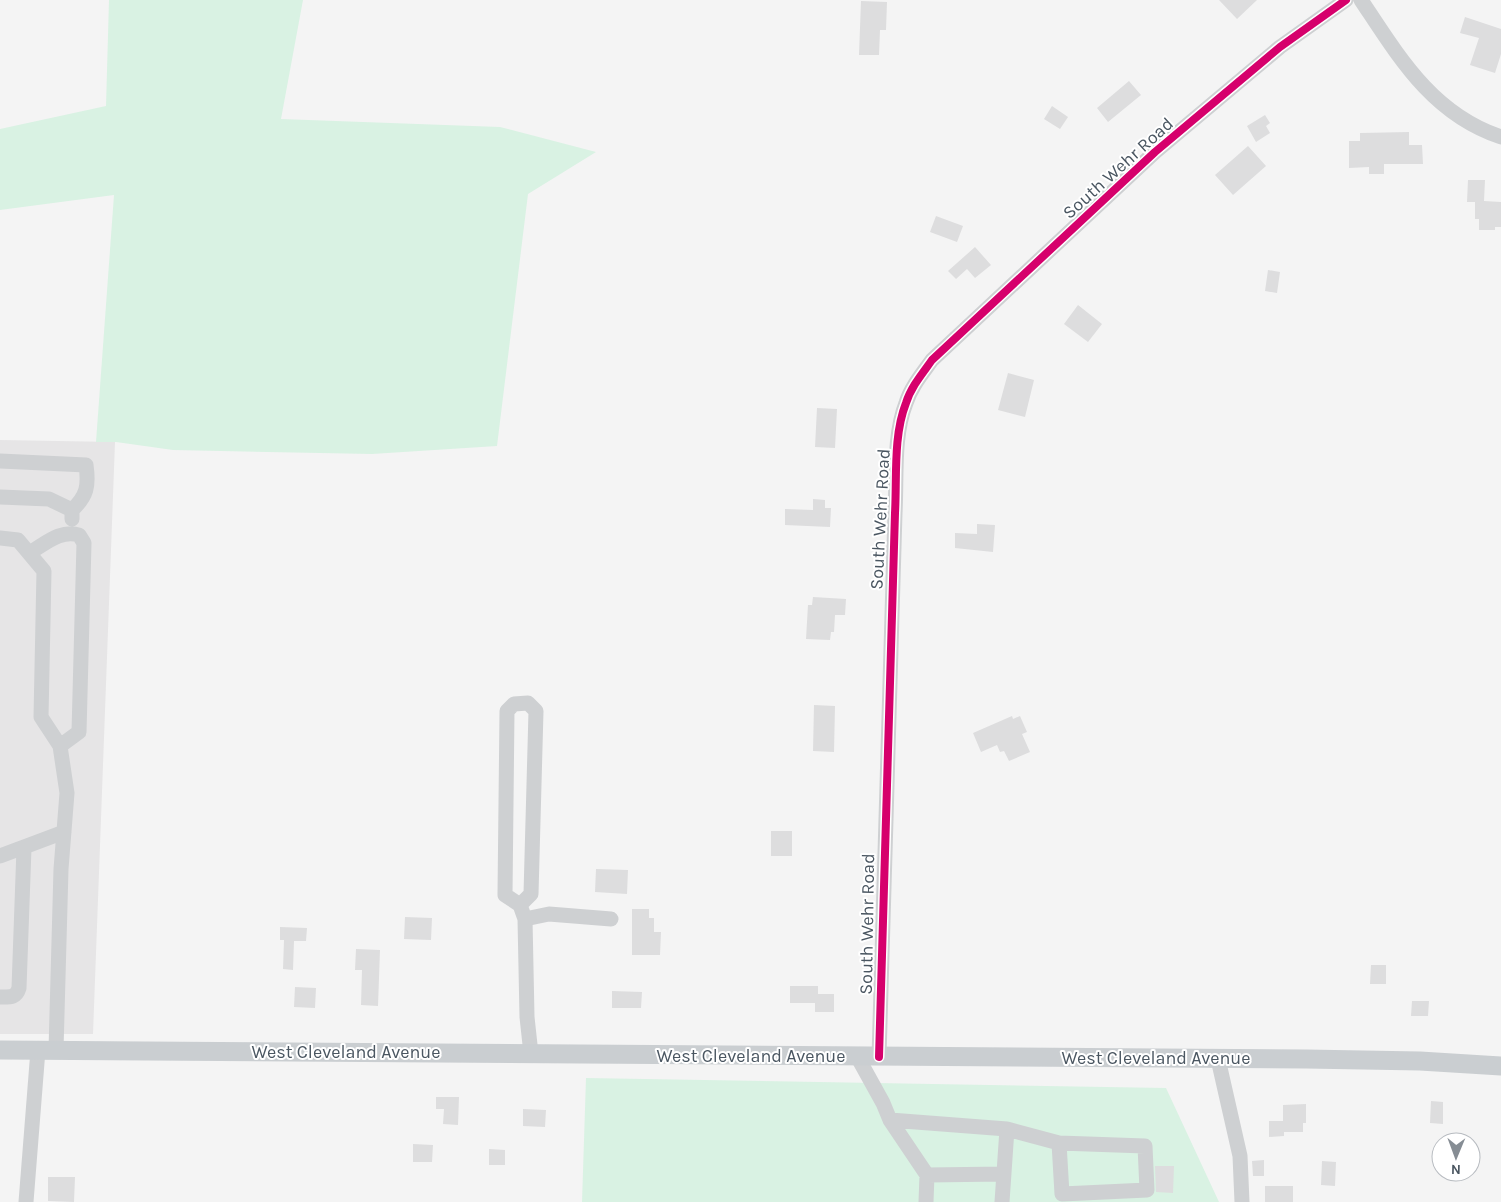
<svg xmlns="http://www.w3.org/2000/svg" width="1501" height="1202" font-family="Karla,sans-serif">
<rect width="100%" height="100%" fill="#f4f4f4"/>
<path fill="#e6e5e6" d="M0,440L115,442L93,1034H0Z"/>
<path fill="#d9f2e3" d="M109,0H303L281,119L500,127L596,152L528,194L497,446L372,454L173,450L116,442H96L114,195L0,210V129L106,106Z
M586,1078L1166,1088L1219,1202H582Z"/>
<path fill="#ddddde" d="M1219,0H1257L1237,19Z
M861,1L887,2L886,30H880L879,55H859Z
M1465,17L1501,29V54L1495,73L1470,65L1479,38L1460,33Z
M1129,81L1141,95L1108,122L1097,108Z
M1052,106L1068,117L1060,129L1044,119Z
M1265,115L1270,123L1266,126L1270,133L1256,142L1247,126Z
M1409,132V145H1422L1423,164H1384V174H1369V167L1349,168V141H1360V133Z
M1248,146L1266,166L1233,195L1215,175Z
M1468,180H1485L1484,201L1501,202V227H1495V230H1479V219H1475V202H1467Z
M936,216L963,226L957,242L930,232Z
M975,247L991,265L975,278L967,269L956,279L948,271Z
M1268,270L1280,272L1277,293L1265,291Z
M1078,305L1102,324L1088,342L1064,324Z
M1008,373L1034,380L1025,417L998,410Z
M817,408L837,409L835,448L815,447Z
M813,499L825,500V508H831L830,527L785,525V509L813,510Z
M977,524L995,525L993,552L955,548V533L977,534Z
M813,597L846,599L845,615H835L834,632H831L830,640L806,639L808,605H812Z
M814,705L835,706L834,752L813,751Z
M1012,716L1013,719L1020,716L1027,732L1022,734L1030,752L1009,761L1004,751L1000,752L997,745L981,752L973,733Z
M771,831H792V856H771Z
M596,869L628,870L627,894L595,892Z
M632,909H649V918H654V932H661L660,955H632Z
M405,917L432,918L431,940L404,939Z
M280,927L307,928L306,941H294L293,970L283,969L284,940H280Z
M356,949L380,950L378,1006L361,1005L362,970H355Z
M1371,965H1386V984H1370Z
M790,986H818V994H834V1012H815V1003H790Z
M295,987L316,988L315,1008L294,1007Z
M612,991L642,992L641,1008H612Z
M1412,1001H1429L1428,1016H1411Z
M436,1097H459L458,1125L443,1124L444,1109H436Z
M1431,1101L1443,1102V1124L1430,1123Z
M1306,1104V1123H1303V1132H1284V1136L1269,1137V1121H1283V1105Z
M523,1109L546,1110L545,1127L523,1126Z
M413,1144L433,1145L432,1162H413Z
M489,1149L505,1150V1165H489Z
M1264,1160V1176H1253L1252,1161Z
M1322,1161L1336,1162L1335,1186L1321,1185Z
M1155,1166H1174L1173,1193L1156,1192Z
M48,1177H75L74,1202L48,1201Z
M1265,1186H1293V1202H1265Z"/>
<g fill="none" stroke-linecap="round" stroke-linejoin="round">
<path stroke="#ced0d2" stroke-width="15" d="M1361,0C1399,57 1432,114 1501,137
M0,461L86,465C89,486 87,496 72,510
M0,497L49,499L72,510V519
M0,538L18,540L44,571L41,717L60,746L67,793L61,869L56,1050
M29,553C45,544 61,529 79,535L84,543L79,732L60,746
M0,856L64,832
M520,905L531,894L536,711L528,703L514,704L507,711L505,895L520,905L525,919
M0,997C10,997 16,998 19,988L24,848
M531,1054L527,1017L525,919L549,914L611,919
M857,1056L883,1103L890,1120L927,1175L926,1202
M879,1057L895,513C897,478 893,436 906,403C911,387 922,374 932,360L1155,152L1280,47L1346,0
M1218,1059L1240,1156L1242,1202
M890,1120L1007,1129L1002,1202
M1007,1129L1059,1143L1145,1146L1147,1190L1062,1194L1059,1143
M927,1175L1004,1174
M26,1202L38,1050"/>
<path stroke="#caced1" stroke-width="19" d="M0,1050L1306,1059L1420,1061L1501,1066"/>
<g stroke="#fff" stroke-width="11">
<path id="cycleway" d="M879,1057L895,513C897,478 893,436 906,403C911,387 922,374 932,360L1155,152L1280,47L1346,0"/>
</g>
<use href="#cycleway" stroke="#d6006c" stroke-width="8"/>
</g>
<g text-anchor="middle" stroke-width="4" stroke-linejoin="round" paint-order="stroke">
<g font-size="18" fill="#4a5661" stroke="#fff">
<text transform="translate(1118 168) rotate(-42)" y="6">South Wehr Road</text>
<text transform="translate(880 519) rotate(-87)" y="6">South Wehr Road</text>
<text transform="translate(867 924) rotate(-89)" y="6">South Wehr Road</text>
<text x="346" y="1058">West Cleveland Avenue</text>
<text x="751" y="1062">West Cleveland Avenue</text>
<text x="1156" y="1064">West Cleveland Avenue</text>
</g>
</g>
<g transform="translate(1456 1157) rotate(181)"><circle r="24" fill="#ffffff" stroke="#b7bbc0"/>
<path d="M0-4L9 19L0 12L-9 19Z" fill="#868d94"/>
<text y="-8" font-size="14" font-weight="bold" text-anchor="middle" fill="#4a5661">N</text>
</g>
</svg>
